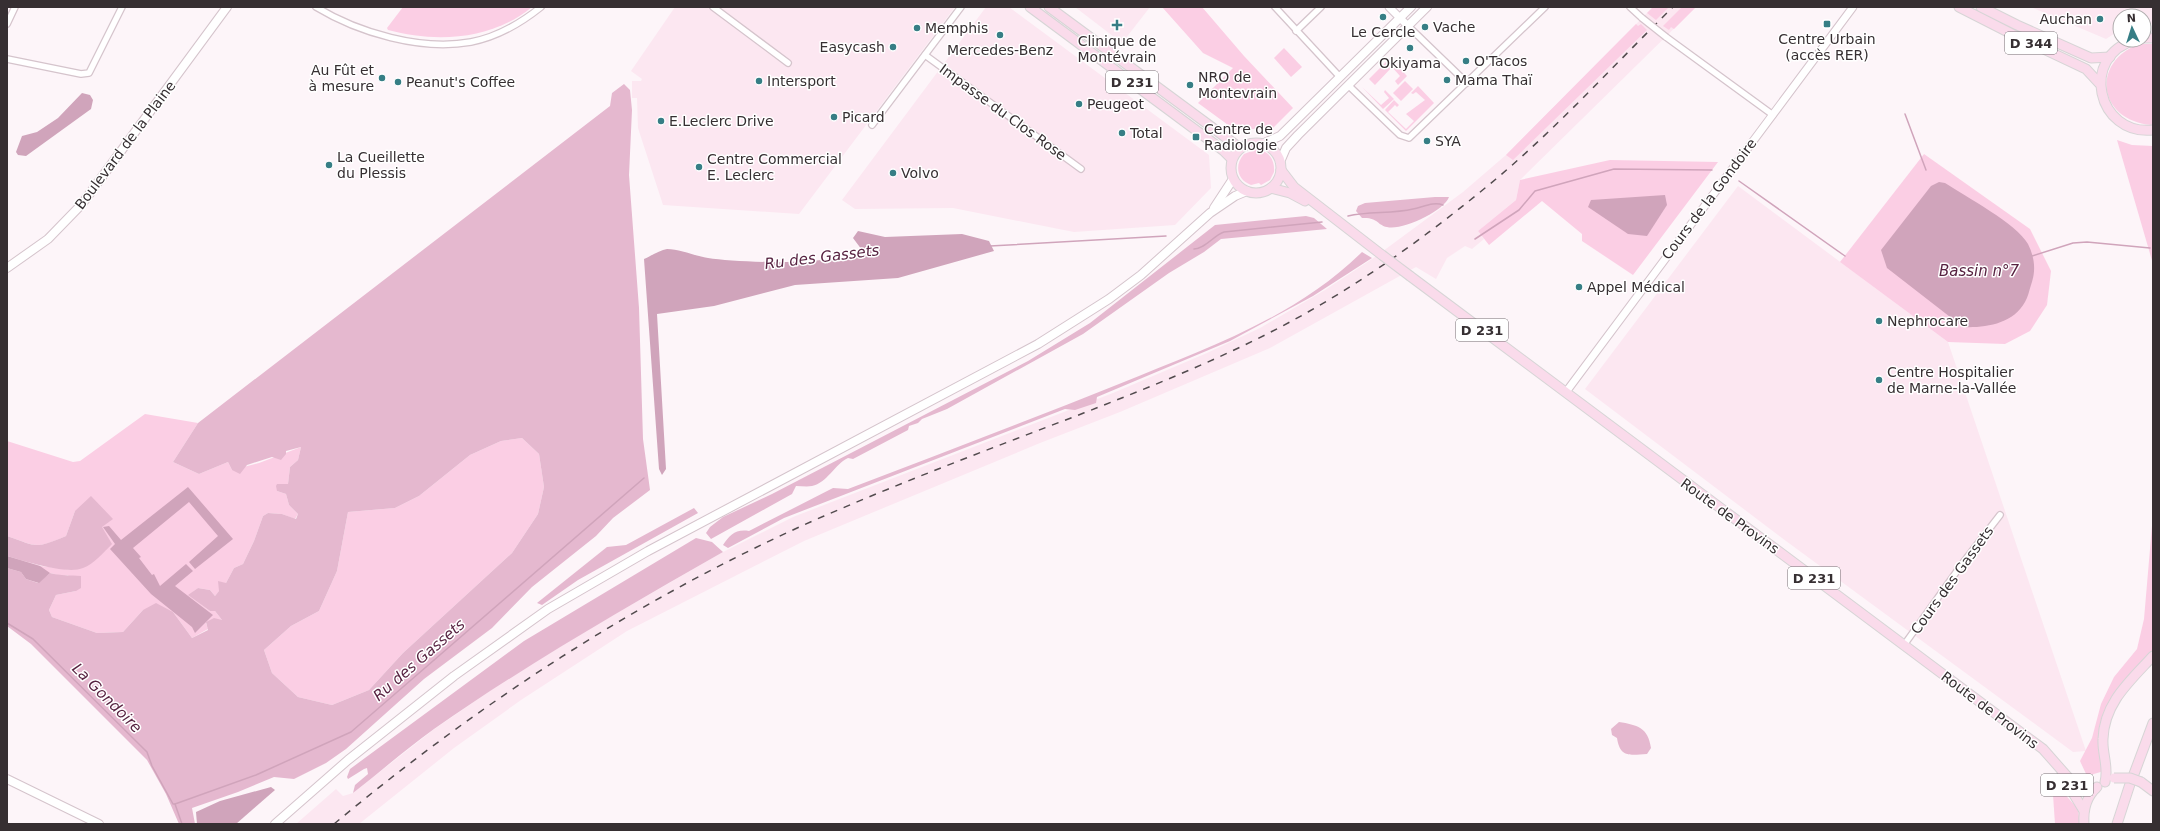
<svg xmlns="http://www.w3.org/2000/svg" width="2160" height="831" font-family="'DejaVu Sans',sans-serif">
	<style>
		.built { fill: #fce7f1 }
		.green { fill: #fbcee4 }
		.forest { fill: #e5b8cf; fill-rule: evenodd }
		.water { fill: #d0a4bb }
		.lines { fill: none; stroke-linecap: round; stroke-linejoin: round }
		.stream { stroke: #d0a4bb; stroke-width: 1.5 }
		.minor-casing { stroke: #d5c4cc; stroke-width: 8 }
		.tertiary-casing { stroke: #d5c4cc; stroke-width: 9 }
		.secondary-casing { stroke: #d5c4cc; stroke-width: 10 }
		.primary-casing { stroke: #d7d5d6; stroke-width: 11 }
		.minor { stroke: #fff; stroke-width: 5.5 }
		.tertiary { stroke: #fff; stroke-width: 7 }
		.secondary { stroke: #fff; stroke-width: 8 }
		.primary { stroke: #fadbeb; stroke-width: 9 }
		.rail { stroke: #524b4e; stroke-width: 1.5; stroke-dasharray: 7 7; stroke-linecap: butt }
		.minor-bridge-casing { stroke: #d5c4cc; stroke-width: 8; stroke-linecap: butt }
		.primary-bridge-casing { stroke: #d7d5d6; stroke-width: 11; stroke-linecap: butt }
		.minor-bridge { stroke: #fff; stroke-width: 5.5 }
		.primary-bridge { stroke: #fadbeb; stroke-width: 9 }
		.poi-dot { fill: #367e85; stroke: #fff; stroke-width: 1.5 }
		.labels { text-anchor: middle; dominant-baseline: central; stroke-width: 3; stroke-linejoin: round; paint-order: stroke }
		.shield { fill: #fff; stroke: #726d70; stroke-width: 1 }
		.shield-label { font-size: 13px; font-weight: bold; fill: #362f32 }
		.poi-label { font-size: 14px; fill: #362f32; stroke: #fff; text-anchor: start }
		.street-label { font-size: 14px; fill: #362f32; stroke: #fff }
		.water-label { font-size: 15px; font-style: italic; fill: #572241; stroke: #fff }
	</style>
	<rect width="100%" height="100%" fill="#fdf5f9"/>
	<!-- built -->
	<g class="built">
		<polygon points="675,7 955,7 799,214 663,205 638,128 637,98 632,98 632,81 641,81 642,79 631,71"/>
		<polygon points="986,7 1009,7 1209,155 1211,188 1175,225 1074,232 953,208 855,209 842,200"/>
		<polygon points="1075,7 1150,7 1122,43"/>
		<polygon points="1653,7 1696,7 1520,180 1516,200 1478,231 1484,239 1472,249 1465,246 1447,258 1436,279 1416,267 1270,348 1120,412 1040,443 804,541 627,631 521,700 454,748 359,824 296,824 336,789 343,796 353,793 433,730 500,684 584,632 723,552 793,517 1113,393 1207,353 1260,328 1325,290 1375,257 1463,192 1506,155"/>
		<polygon points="2031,7 2153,7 2153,24 2144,24 2144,16 2120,16 2120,30 2106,39"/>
		<polygon points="1738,186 1948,342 2086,751 2073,752 1786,541 1585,389"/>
	</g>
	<!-- green -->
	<g class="green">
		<path d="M403,7H532C492,40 436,43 388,30L387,28Z"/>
		<polygon points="1162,7 1202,7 1244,56 1293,108 1273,128 1235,130 1198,103 1233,68 1203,53"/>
		<polygon points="1653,7 1669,7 1656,20 1647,13"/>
		<polygon points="1682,7 1696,7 1674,29 1671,27 1669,30 1663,26"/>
		<polygon points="1636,24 1638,26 1641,24 1647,30 1513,160 1506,155"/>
		<path d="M2139,44H2153V125H2151C2098,120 2090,63 2139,44Z"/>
		<polygon points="1284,48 1302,67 1291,77 1274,58"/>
		<polygon points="1390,58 1407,76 1398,85 1395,81 1400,76 1392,67 1375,85 1369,79"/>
		<polygon points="1405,81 1413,89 1401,101 1393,93"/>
		<polygon points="1418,86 1434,103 1406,131 1385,110 1394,100 1399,105 1397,107 1395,105 1388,112 1406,129 1414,121 1406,114 1425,100 1416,92 1413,94 1411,93"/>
		<polygon points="1362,87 1381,105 1389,98 1384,92 1385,90 1394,99 1383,109"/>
		<polygon points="2117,140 2132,145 2153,146 2153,264"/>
		<path d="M1257,149C1269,151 1275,160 1274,172L1270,180L1261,185L1259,183L1251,185C1237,180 1234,165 1244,154Z"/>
		<polygon points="1924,154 2030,229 2051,271 2047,305 2030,331 2005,344 1948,342 1840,262"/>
		<polygon points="1610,160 1718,162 1633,275 1582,241 1582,234 1542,201 1489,245 1478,231 1516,200 1520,180"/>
		<path d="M145,414L198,423L173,462L199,474L228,462L232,470L259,463L301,447L298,460L290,467L288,484H278L277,491L286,494L289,505L298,514L295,519L282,514L268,513L263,516L254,541L243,564L234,568L226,583L215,596L210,590L198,588L189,595L210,611H215L222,620L206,623L208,629L192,638L173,612L143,610L123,632L97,633L52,617L49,610L56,595L76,591L68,575L62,576L50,573L39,583L26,579L21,572L7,568V556L41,566L72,570L75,511L66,536C36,549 38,547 7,536V441L73,462L80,461Z"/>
		<polygon points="522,438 539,454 544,487 538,514 512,553 403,653 369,690 332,705 298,697 272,673 264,650 291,626 319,611 337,571 348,512 395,508 419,496 470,455 501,441"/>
		<path d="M2153,514V651C2128,679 2098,703 2098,744C2098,753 2102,762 2104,771L2087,776L2080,761L2092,738L2101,704L2114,677L2137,649L2144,619Z"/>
		<polygon points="2052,780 2078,809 2080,824 2055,824"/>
	</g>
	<!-- forest -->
	<g class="forest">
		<path d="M624,84L630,90L632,110L629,175L639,308L643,439L650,490L613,518L596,536L532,587L492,628L424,679L346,749L326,763L294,779L274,777L238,792L192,808L195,824H179L166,794L147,760L31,644L7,626V568L21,572L26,579L38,583L50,573C61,576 70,575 81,576V588L76,591L56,595L49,610L52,617L97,633L123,632L143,610L156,603L173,612L192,638L208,630L206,622L214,618L222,620L215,611H210L188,595L198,588L210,590L215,596L219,591L218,581L226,583L234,568L243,564L254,541L263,516L268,513L282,514L296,519L298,514L289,505L286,494L277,491L276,486L277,484H288L290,467L298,460L301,447L286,451V454L281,460L272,457L247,465L240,474L232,470L228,462L199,474L173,462L198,423L610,106L612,93ZM522,438L539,454L544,487L538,514L512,553L403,653L369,690L332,705L298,697L272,673L264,650L291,626L319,611L337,571L348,512L395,508L419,496L470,455L501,441Z"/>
		<path d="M1435,197H1449C1444,211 1402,231 1387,227C1377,225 1378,217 1362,218L1356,211L1358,206L1365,203Z"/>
		<path d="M1306,216L1314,218L1327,229L1221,239L1204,252L1169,273L1083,334L947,409L922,419L918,423L909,426L908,430L853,459L848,458C835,464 827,483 812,486C807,487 801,486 796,486L792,494L711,539L706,533L710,527L723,517L772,494L1028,361L1090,323L1215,225Z"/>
		<path d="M1362,252L1372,258L1313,296L1230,341L1097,397L1096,403L1075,410L1065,409L784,518L728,548L723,545C730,535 735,529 749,531L833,488L848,489C939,454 1029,420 1119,384C1205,349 1295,318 1362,252Z"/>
		<path d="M91,496L113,519L102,527L112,544C104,552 94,564 83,568C67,575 24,561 7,556V536C38,547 35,549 66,536L75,511Z"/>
		<polygon points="694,508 698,513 578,580 542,605 537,603 607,547 626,545"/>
		<path d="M696,538L712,542L723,552C625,608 527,664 434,729C406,749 380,772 353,793L355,785L368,774L367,768L364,769L348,779L347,777L350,769L524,641Z"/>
		<path d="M1619,722C1637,725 1648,727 1651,748L1647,754C1630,755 1620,758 1617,738L1612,735L1611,729Z"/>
	</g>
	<!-- water -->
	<g class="water">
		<polygon points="82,93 90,95 93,100 91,109 26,156 18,155 16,152 22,136 37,132 58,118"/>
		<path d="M1939,182L1945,183C1965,196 2017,224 2028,244C2035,258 2036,271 2031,285C2029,291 2028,297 2025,302C2013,324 1985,328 1963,327L1887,268L1881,250L1931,186Z"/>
		<polygon points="1665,195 1667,205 1647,236 1628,234 1588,207 1591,200"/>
		<path d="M858,231L885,237L962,234L989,241L994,251L898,278L795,285L714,306L657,314L666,469L662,475L659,469L644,259C651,256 660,250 667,249C680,249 695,256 708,258C740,263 836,266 862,250L853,238Z"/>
		<polygon points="188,487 233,539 195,569 189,562 218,536 189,502 133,548 141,557 139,558 152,575 154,574 160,586 186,564 193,571 175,586 213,615 195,633 192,627 151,594 110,549 115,544 103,527 109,526 121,540"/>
		<polygon points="7,556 40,566 50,573 39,583 26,579 21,572 7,568"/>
		<polygon points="271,787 275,790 236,824 197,824 196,812 220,801"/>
	</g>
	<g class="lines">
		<!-- stream -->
		<g class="stream">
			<polyline points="1905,114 1926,170"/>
			<polyline points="1739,181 1845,256"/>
			<path d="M1348,216C1369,211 1392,214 1413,209C1423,207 1434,201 1443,205"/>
			<polyline points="1475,239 1519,210 1535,191 1614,169 1712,170"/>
			<polyline points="990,246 1166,236"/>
			<path d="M1194,249C1205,249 1214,235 1224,232L1322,222"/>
			<polyline points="2032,256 2073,243 2087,242 2150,248"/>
			<polyline points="7,623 33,639 147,752 152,766 173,804 175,804 182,824"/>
			<polyline points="175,804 256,775 351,732 644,478"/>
		</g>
		<!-- minor casing -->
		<g class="minor-casing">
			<g id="minor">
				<path d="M316,7C359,33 421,51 471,42C497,37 521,23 541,7"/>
				<polyline points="713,7 788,63"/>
				<polyline points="1275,7 1339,76"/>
				<polyline points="1630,7 1642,18"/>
				<polyline points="7,24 15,7"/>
				<polyline points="1408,26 1467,83"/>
				<polyline points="1296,31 1321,7"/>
				<polyline points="1666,37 1773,115"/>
				<polyline points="925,55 1081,169"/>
				<polyline points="7,59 81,74 89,73 122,7"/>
				<polyline points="1348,85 1400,135 1409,138 1545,7"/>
				<polyline points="872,125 961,7"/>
				<polyline points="1904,645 1962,564 2000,515"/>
			</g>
		</g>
		<!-- tertiary casing -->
		<g class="tertiary-casing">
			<g id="tertiary">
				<polyline points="1389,7 1408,26"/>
				<polyline points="1566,392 1853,7"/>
			</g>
		</g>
		<!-- secondary casing -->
		<g class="secondary-casing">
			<g id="secondary">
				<polyline points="1262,144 1280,136 1411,7"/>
				<polyline points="1280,162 1286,148 1298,135 1427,7"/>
				<polyline points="1214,208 1233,179"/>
				<polyline points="7,268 48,239 82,204 227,7"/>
				<polyline points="7,779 99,824"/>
				<polyline points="275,824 348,760 454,676 548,609 648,551 1038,344 1109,299 1141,275 1210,213 1235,196 1247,191"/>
			</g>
		</g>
		<!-- primary casing -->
		<g class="primary-casing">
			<g id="primary">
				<polyline points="1030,7 1224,151 1232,159"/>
				<polyline points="1049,7 1240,148"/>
				<polyline points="1959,7 2012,34 2086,69 2099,83"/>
				<polyline points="1981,7 2017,25 2091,58 2110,57"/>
				<polyline points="2144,38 2153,38"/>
				<path d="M2135,40C2079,56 2097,136 2153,130"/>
				<circle cx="1256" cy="168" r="25"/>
				<polyline points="1281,170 1294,187 1382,255"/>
				<polyline points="1271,188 1290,193 1305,201"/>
				<polyline points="1410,276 2043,749 2073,783 2080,787 2095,789"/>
				<polyline points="2134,774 2153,723"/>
				<polyline points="2062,775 2084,811"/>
				<path d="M2105,782C2109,767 2102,754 2103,739C2104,703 2130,681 2153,656"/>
				<polyline points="2141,782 2153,791"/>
				<path d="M2084,824C2083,810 2086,797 2097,787"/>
				<polyline points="2117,824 2130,784"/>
			</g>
		</g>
		<!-- minor -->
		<use href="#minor" class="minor"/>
		<!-- tertiary -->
		<use href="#tertiary" class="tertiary"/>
		<!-- secondary -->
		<use href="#secondary" class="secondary"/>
		<!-- primary -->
		<use href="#primary" class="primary"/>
		<!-- rail -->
		<path class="rail" d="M334,824C483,700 646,594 824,516C907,480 992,448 1076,416C1155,385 1234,354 1308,312C1375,274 1437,228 1496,179C1559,126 1615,64 1673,7"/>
		<!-- minor-bridge casing -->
		<g class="minor-bridge-casing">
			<polyline id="minor-bridge" points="1642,18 1666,37"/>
		</g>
		<!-- primary-bridge casing -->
		<g class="primary-bridge-casing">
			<g id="primary-bridge">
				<polyline points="1382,255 1410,276"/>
				<polyline points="2114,778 2130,778 2141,782"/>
			</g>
		</g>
		<!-- minor-bridge -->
		<use href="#minor-bridge" class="minor-bridge"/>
		<!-- primary-bridge -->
		<use href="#primary-bridge" class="primary-bridge"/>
	</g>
	<!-- markers -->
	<g class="poi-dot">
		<circle cx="1383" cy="17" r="4"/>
		<circle cx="2100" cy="19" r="4"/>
		<rect x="1823" y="20" width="8" height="8" rx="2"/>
		<path d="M1115 19h4v4h4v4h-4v4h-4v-4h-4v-4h4z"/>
		<circle cx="1425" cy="27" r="4"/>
		<circle cx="917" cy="28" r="4"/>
		<circle cx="1000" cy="35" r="4"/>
		<circle cx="893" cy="47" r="4"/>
		<circle cx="1410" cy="48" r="4"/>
		<circle cx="1466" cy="61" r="4"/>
		<circle cx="382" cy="78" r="4"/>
		<circle cx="1447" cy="80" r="4"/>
		<circle cx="759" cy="81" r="4"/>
		<circle cx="398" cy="82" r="4"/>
		<circle cx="1190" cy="85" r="4"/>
		<circle cx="1079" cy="104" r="4"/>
		<circle cx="834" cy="117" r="4"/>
		<circle cx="661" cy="121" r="4"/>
		<circle cx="1122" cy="133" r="4"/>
		<rect x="1192" y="133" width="8" height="8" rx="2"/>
		<circle cx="1427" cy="141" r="4"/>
		<circle cx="329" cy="165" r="4"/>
		<circle cx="699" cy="167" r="4"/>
		<circle cx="893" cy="173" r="4"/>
		<circle cx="1579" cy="287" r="4"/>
		<circle cx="1879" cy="321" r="4"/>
		<circle cx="1879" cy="380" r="4"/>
	</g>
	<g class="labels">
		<!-- shield labels -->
		<g class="shield">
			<rect x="2005" y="32" width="52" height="22" rx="3"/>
			<rect x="1106" y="71" width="52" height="22" rx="3"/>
			<rect x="1456" y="319" width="52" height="22" rx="3"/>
			<rect x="1788" y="567" width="52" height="22" rx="3"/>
			<rect x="2041" y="774" width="52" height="22" rx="3"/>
		</g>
		<g class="shield-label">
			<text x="2031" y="43">D 344</text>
			<text x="1132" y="82">D 231</text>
			<text x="1482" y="330">D 231</text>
			<text x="1814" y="578">D 231</text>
			<text x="2067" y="785">D 231</text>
		</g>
		<!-- poi labels -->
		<g class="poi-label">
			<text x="2092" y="19" text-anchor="end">Auchan</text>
			<text x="1433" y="27">Vache</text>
			<text x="925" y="28">Memphis</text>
			<text x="1383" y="32" text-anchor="middle">Le Cercle</text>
			<text x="1827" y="39" text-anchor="middle">Centre Urbain<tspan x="1827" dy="16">(accès RER)</tspan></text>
			<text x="1117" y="41" text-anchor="middle">Clinique de<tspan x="1117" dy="16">Montévrain</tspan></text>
			<text x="885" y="47" text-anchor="end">Easycash</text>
			<text x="1000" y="50" text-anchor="middle">Mercedes-Benz</text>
			<text x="1474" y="61">O'Tacos</text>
			<text x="1410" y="63" text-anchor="middle">Okiyama</text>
			<text x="374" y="70" text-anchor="end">Au Fût et<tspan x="374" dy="16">à mesure</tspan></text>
			<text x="1198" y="77">NRO de<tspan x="1198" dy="16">Montevrain</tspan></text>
			<text x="1455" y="80">Mama Thaï</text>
			<text x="767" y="81">Intersport</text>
			<text x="406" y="82">Peanut's Coffee</text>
			<text x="1087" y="104">Peugeot</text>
			<text x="842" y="117">Picard</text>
			<text x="669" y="121">E.Leclerc Drive</text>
			<text x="1204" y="129">Centre de<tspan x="1204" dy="16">Radiologie</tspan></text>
			<text x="1130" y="133">Total</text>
			<text x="1435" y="141">SYA</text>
			<text x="337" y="157">La Cueillette<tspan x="337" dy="16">du Plessis</tspan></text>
			<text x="707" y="159">Centre Commercial<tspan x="707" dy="16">E. Leclerc</tspan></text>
			<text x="901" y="173">Volvo</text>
			<text x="1587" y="287">Appel Médical</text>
			<text x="1887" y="321">Nephrocare</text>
			<text x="1887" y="372">Centre Hospitalier<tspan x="1887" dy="16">de Marne-la-Vallée</tspan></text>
		</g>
		<!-- street labels -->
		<g class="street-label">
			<text transform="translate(1003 112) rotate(36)">Impasse du Clos Rose</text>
			<text transform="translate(125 145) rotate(-53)">Boulevard de la Plaine</text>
			<text transform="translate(1709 199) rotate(-53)">Cours de la Gondoire</text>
			<text transform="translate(1730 516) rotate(36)">Route de Provins</text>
			<text transform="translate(1952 580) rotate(-54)">Cours des Gassets</text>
			<text transform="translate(1990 710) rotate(37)">Route de Provins</text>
		</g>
		<!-- water labels -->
		<g class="water-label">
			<text transform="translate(822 257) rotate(-7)">Ru des Gassets</text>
			<text x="1979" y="271">Bassin n°7</text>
			<text transform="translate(419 660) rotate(-41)">Ru des Gassets</text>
			<text transform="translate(107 698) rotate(45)">La Gondoire</text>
		</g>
	</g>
	<!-- border -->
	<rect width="2160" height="831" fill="none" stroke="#362f32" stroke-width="16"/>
	<!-- north arrow -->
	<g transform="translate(2132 28) rotate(356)"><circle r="19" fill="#ffffff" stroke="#afacad"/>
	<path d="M0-3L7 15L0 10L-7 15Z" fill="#367e85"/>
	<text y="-6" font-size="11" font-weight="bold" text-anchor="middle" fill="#362f32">N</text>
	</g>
</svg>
